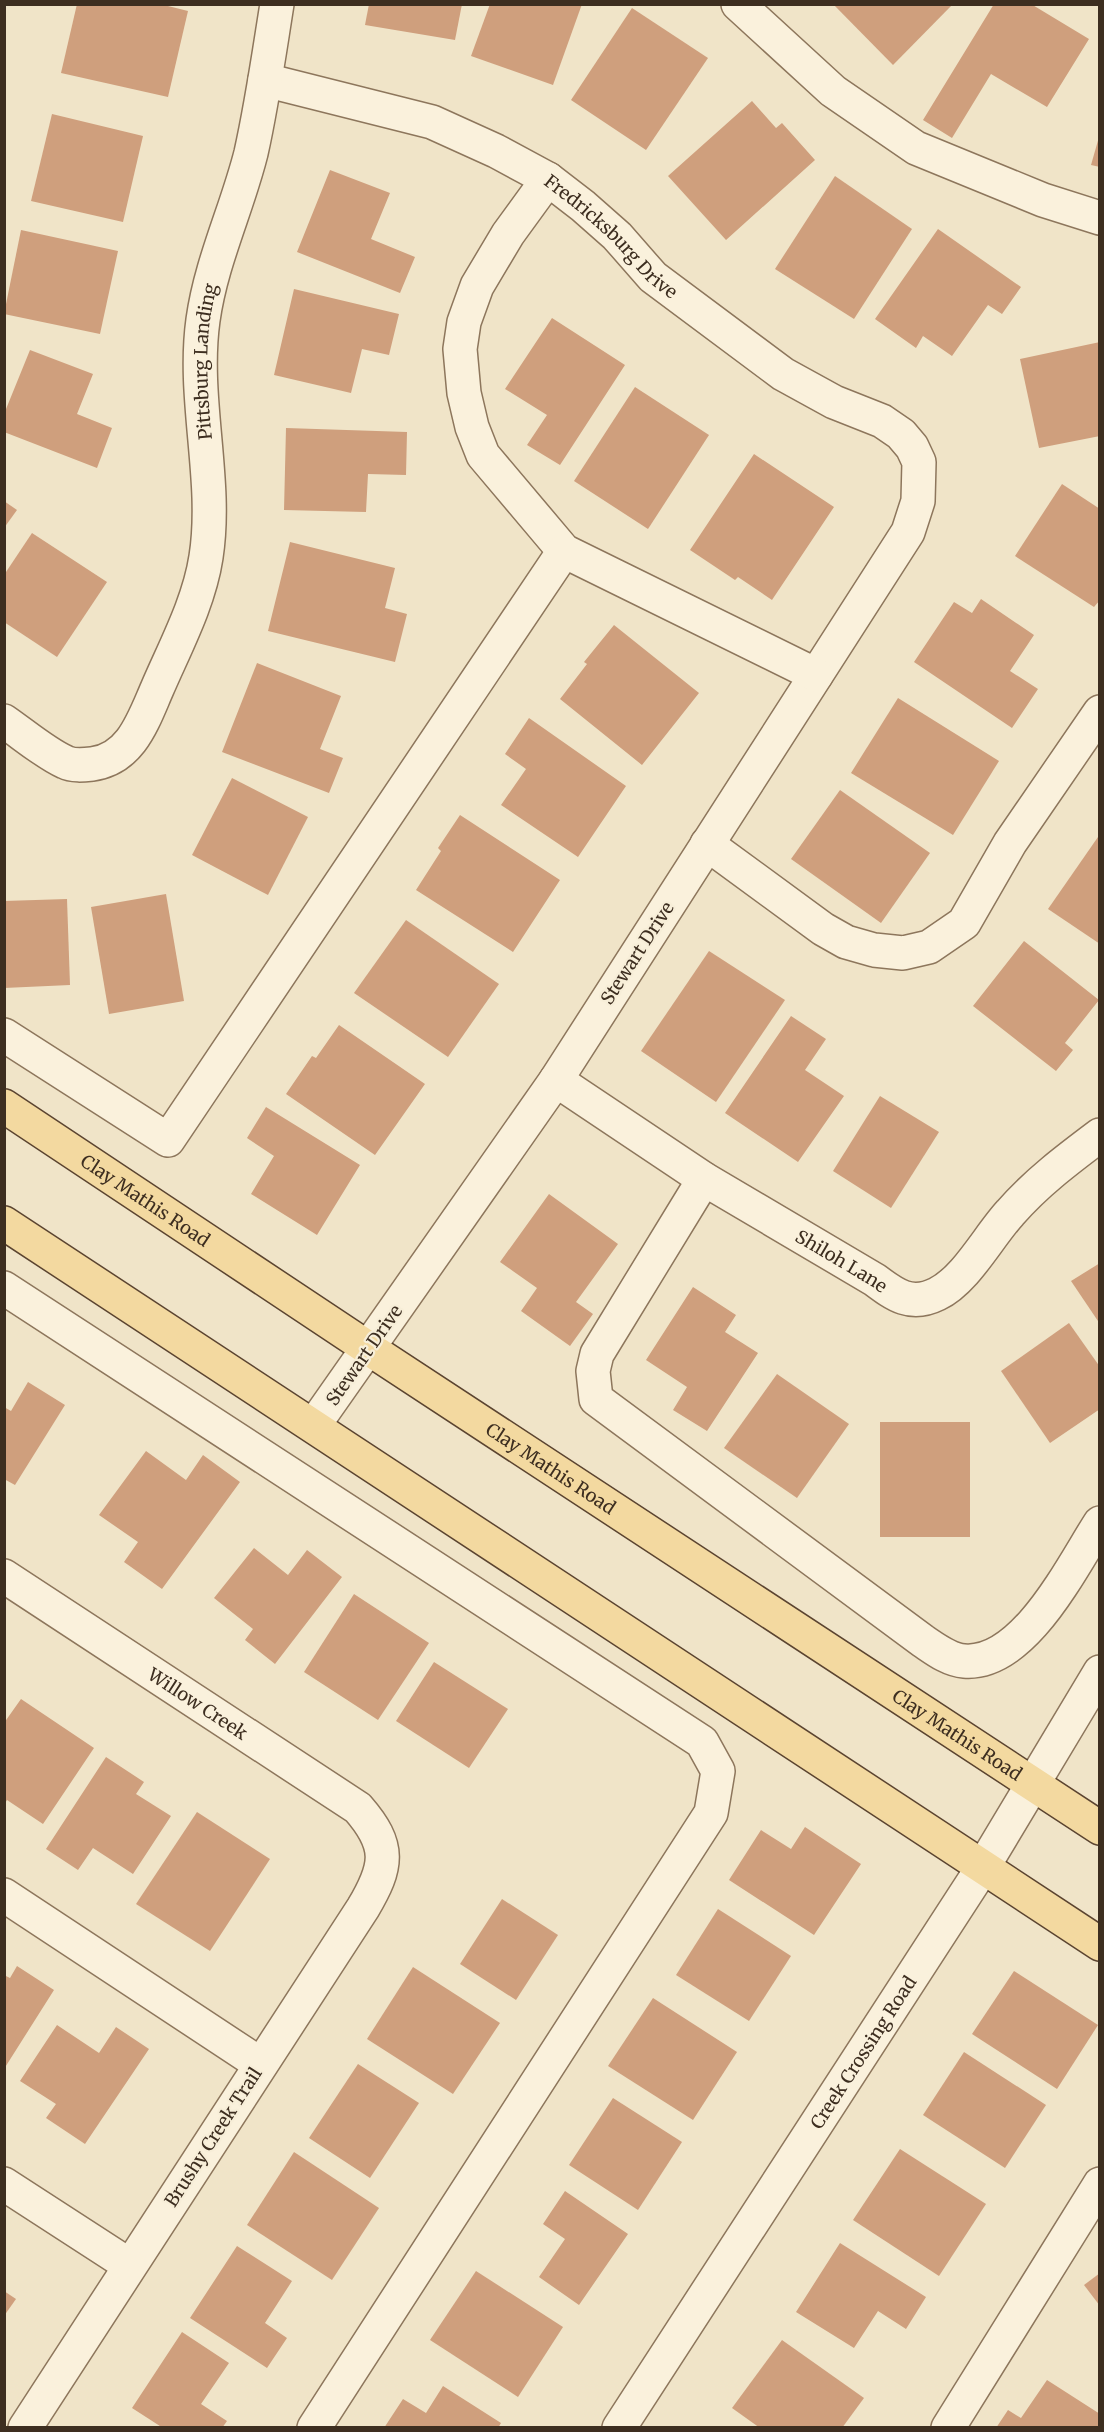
<svg xmlns="http://www.w3.org/2000/svg" width="1104" height="2432" font-family="Merriweather,serif">
	<style>
		.building { fill: #cf9f7d }
		.lines { fill: none; stroke-linecap: round; stroke-linejoin: round }
		.minor-casing { stroke: #8d765c; stroke-width: 36 }
		.major-casing { stroke: #5b4430; stroke-width: 36 }
		.minor { stroke: #faf1dc; stroke-width: 33 }
		.major { stroke: #f3d9a0; stroke-width: 33 }
		.labels { text-anchor: middle; dominant-baseline: central; stroke-width: 4.5; stroke-linejoin: round; paint-order: stroke }
		.street-label { font-size: 18px; fill: #3d2e20; stroke: #f7eed8 }
	</style>
	<rect width="100%" height="100%" fill="#f0e4c8"/>
	<!-- building -->
	<g class="building">
		<polygon points="77,4 160,4 188,11 168,97 61,73"/>
		<polygon points="369,4 462,4 455,40 365,25"/>
		<polygon points="490,4 582,4 553,85 471,56"/>
		<polygon points="833,4 953,4 893,65"/>
		<polygon points="994,4 1031,4 1089,39 1047,107 991,74 952,138 923,120"/>
		<polygon points="632,8 708,58 646,150 571,100"/>
		<polygon points="752,101 776,128 782,123 815,160 726,240 668,176"/>
		<polygon points="52,114 143,136 123,222 31,201"/>
		<polygon points="1099,137 1100,137 1100,167 1091,165"/>
		<polygon points="330,170 390,193 371,239 415,257 400,293 297,252"/>
		<polygon points="835,176 912,229 854,319 775,269"/>
		<polygon points="938,229 1021,287 1002,314 988,305 952,356 923,336 916,348 875,319"/>
		<polygon points="21,230 118,251 100,334 4,314"/>
		<polygon points="294,289 399,314 389,355 362,349 351,393 274,375"/>
		<polygon points="552,318 625,365 560,465 527,445 547,415 505,389"/>
		<polygon points="1100,342 1100,436 1039,448 1020,359"/>
		<polygon points="30,350 93,374 77,414 112,428 97,468 4,432 4,414"/>
		<polygon points="635,387 709,435 648,529 574,481"/>
		<polygon points="286,428 407,432 406,475 368,474 366,512 284,510"/>
		<polygon points="754,454 834,507 772,600 738,577 735,580 690,550"/>
		<polygon points="1062,484 1100,509 1100,600 1094,607 1015,556"/>
		<polygon points="4,501 17,510 4,528"/>
		<polygon points="32,533 107,582 57,657 4,622 4,575"/>
		<polygon points="290,542 395,568 385,608 407,614 395,662 268,631"/>
		<polygon points="981,599 1034,635 1010,671 1038,689 1012,728 914,662 954,602 972,613"/>
		<polygon points="614,625 699,693 642,765 560,699 587,664 584,662"/>
		<polygon points="257,663 341,696 320,749 343,758 329,793 222,752"/>
		<polygon points="898,698 999,761 953,835 851,773"/>
		<polygon points="529,718 626,786 578,857 501,805 526,769 505,754"/>
		<polygon points="232,778 308,817 268,895 192,855"/>
		<polygon points="840,790 930,853 881,923 791,859"/>
		<polygon points="460,815 560,880 513,952 416,890 441,851 438,848"/>
		<polygon points="1098,837 1100,838 1100,944 1048,909"/>
		<polygon points="166,894 184,1001 109,1014 91,907"/>
		<polygon points="67,899 70,985 4,988 4,901"/>
		<polygon points="406,920 499,984 448,1057 354,993"/>
		<polygon points="1024,941 1099,1000 1065,1043 1073,1050 1056,1071 973,1006"/>
		<polygon points="709,951 785,1000 716,1102 641,1051"/>
		<polygon points="791,1016 826,1039 805,1070 844,1096 798,1162 725,1113"/>
		<polygon points="339,1025 425,1084 375,1155 286,1094 312,1056 316,1058"/>
		<polygon points="880,1096 939,1132 891,1208 833,1171"/>
		<polygon points="266,1107 360,1165 317,1235 251,1194 274,1156 247,1138"/>
		<polygon points="549,1194 618,1244 576,1302 593,1314 570,1346 521,1311 537,1288 500,1262"/>
		<polygon points="1100,1263 1100,1324 1071,1281"/>
		<polygon points="693,1287 736,1315 725,1332 758,1353 707,1431 673,1410 687,1387 646,1360"/>
		<polygon points="1069,1323 1100,1367 1100,1409 1050,1443 1001,1371"/>
		<polygon points="777,1374 849,1424 797,1498 724,1448"/>
		<polygon points="28,1382 65,1405 15,1485 4,1479 4,1407 11,1411"/>
		<rect x="880" y="1422" width="90" height="115"/>
		<polygon points="146,1451 186,1480 203,1455 240,1482 162,1589 124,1562 138,1542 99,1515"/>
		<polygon points="254,1548 288,1575 307,1550 342,1577 275,1664 245,1640 253,1629 214,1598"/>
		<polygon points="354,1594 429,1643 378,1720 304,1672"/>
		<polygon points="434,1662 508,1709 469,1768 396,1721"/>
		<polygon points="21,1699 94,1748 43,1824 7,1800 4,1805 4,1723"/>
		<polygon points="106,1757 144,1782 136,1794 171,1816 133,1874 93,1848 78,1870 46,1849"/>
		<polygon points="197,1812 270,1859 210,1951 136,1904"/>
		<polygon points="805,1827 861,1864 814,1935 729,1880 761,1830 791,1849"/>
		<polygon points="502,1899 558,1935 516,2000 460,1964"/>
		<polygon points="718,1909 791,1956 749,2021 676,1975"/>
		<polygon points="17,1966 54,1990 4,2069 4,1975 10,1978"/>
		<polygon points="413,1967 500,2023 453,2094 367,2039"/>
		<polygon points="1014,1971 1098,2025 1057,2089 972,2034"/>
		<polygon points="653,1998 737,2052 693,2120 608,2066"/>
		<polygon points="57,2025 99,2053 116,2027 149,2049 85,2144 46,2118 56,2104 20,2081"/>
		<polygon points="964,2052 1046,2105 1005,2168 923,2115"/>
		<polygon points="358,2064 419,2103 370,2178 309,2138"/>
		<polygon points="613,2098 682,2142 638,2210 569,2165"/>
		<polygon points="900,2149 986,2204 939,2276 853,2220"/>
		<polygon points="294,2152 379,2208 332,2280 247,2225"/>
		<polygon points="565,2191 628,2234 579,2305 539,2277 565,2239 543,2224"/>
		<polygon points="840,2243 926,2297 906,2329 878,2311 854,2348 796,2312"/>
		<polygon points="237,2246 292,2281 265,2323 287,2338 267,2368 190,2318"/>
		<polygon points="476,2271 563,2327 518,2397 430,2340"/>
		<polygon points="1100,2273 1100,2306 1084,2285"/>
		<polygon points="4,2291 16,2299 4,2316"/>
		<polygon points="182,2332 229,2363 201,2404 227,2421 222,2428 163,2428 132,2408"/>
		<polygon points="782,2340 864,2398 842,2428 760,2428 732,2408"/>
		<polygon points="1047,2380 1100,2414 1100,2428 996,2428 1008,2410 1021,2418"/>
		<polygon points="443,2386 501,2423 498,2428 384,2428 403,2399 426,2413"/>
	</g>
	<g class="lines">
		<!-- minor casing -->
		<g class="minor-casing">
			<g id="minor">
				<polyline points="738,4 833,91 916,148 1043,200 1100,218"/>
				<path id="s1" d="M265,80L432,122L496,151L548,179L583,206L617,236L653,277L783,374L834,402L882,421L901,434L912,447L919,462L918,501L908,532L556,1080L314,1425"/>
				<polyline points="548,179 508,234 477,286 464,322 460,349 464,393 472,427 483,455 564,551 816,675"/>
				<path id="s2" d="M4,721C23,734 45,753 65,762C73,766 83,765 92,764C131,759 143,721 157,689C175,647 199,603 206,557C218,480 192,399 203,320C211,262 237,209 251,153C262,104 269,54 277,4"/>
				<polyline points="707,844 823,929 846,942 874,950 903,953 929,947 964,923 1010,843 1100,712"/>
				<polyline points="4,1035 168,1140 564,551"/>
				<path id="s3" d="M556,1080L704,1179L875,1280C895,1295 911,1307 937,1294C966,1280 988,1237 1010,1213C1036,1183 1068,1159 1100,1135"/>
				<path d="M704,1179L597,1354L593,1371L596,1399L923,1641C935,1649 949,1660 964,1661C1024,1666 1072,1566 1100,1523"/>
				<polyline points="4,1288 702,1742 718,1771 711,1813 314,2428"/>
				<path id="s4" d="M4,1576L358,1808C391,1846 388,1866 363,1908L25,2428"/>
				<polyline points="4,1895 260,2064"/>
				<polyline points="4,2184 129,2265"/>
				<path id="s5" d="M619,2428L983,1867L1100,1672"/>
				<polyline points="948,2428 1100,2184"/>
			</g>
		</g>
		<!-- major casing -->
		<g class="major-casing">
			<g id="major">
				<path id="s6" d="M4,1106L368,1348L1100,1828"/>
				<polyline points="4,1223 1100,1944"/>
			</g>
		</g>
		<!-- minor -->
		<use href="#minor" class="minor"/>
		<!-- major -->
		<use href="#major" class="major"/>
	</g>
	<g class="labels">
		<!-- street labels -->
		<g class="street-label">
			<text stroke="none"><textPath href="#s1" startOffset="387">Fredricksburg Drive</textPath></text>
			<text stroke="none"><textPath href="#s2" startOffset="543">Pittsburg Landing</textPath></text>
			<text transform="translate(637 953) rotate(-57)">Stewart Drive</text>
			<text stroke="none"><textPath href="#s6" startOffset="170">Clay Mathis Road</textPath></text>
			<text stroke="none"><textPath href="#s3" startOffset="338">Shiloh Lane</textPath></text>
			<text transform="translate(364 1355) rotate(-55)">Stewart Drive</text>
			<text stroke="none"><textPath href="#s6" startOffset="656">Clay Mathis Road</textPath></text>
			<text stroke="none"><textPath href="#s4" startOffset="232">Willow Creek</textPath></text>
			<text stroke="none"><textPath href="#s6" startOffset="1142">Clay Mathis Road</textPath></text>
			<text stroke="none"><textPath href="#s5" startOffset="448">Creek Crossing Road</textPath></text>
			<text transform="translate(213 2137) rotate(-57)">Brushy Creek Trail</text>
		</g>
	</g>
	<!-- border -->
	<rect width="1104" height="2432" fill="none" stroke="#3d2e20" stroke-width="12"/>
</svg>
